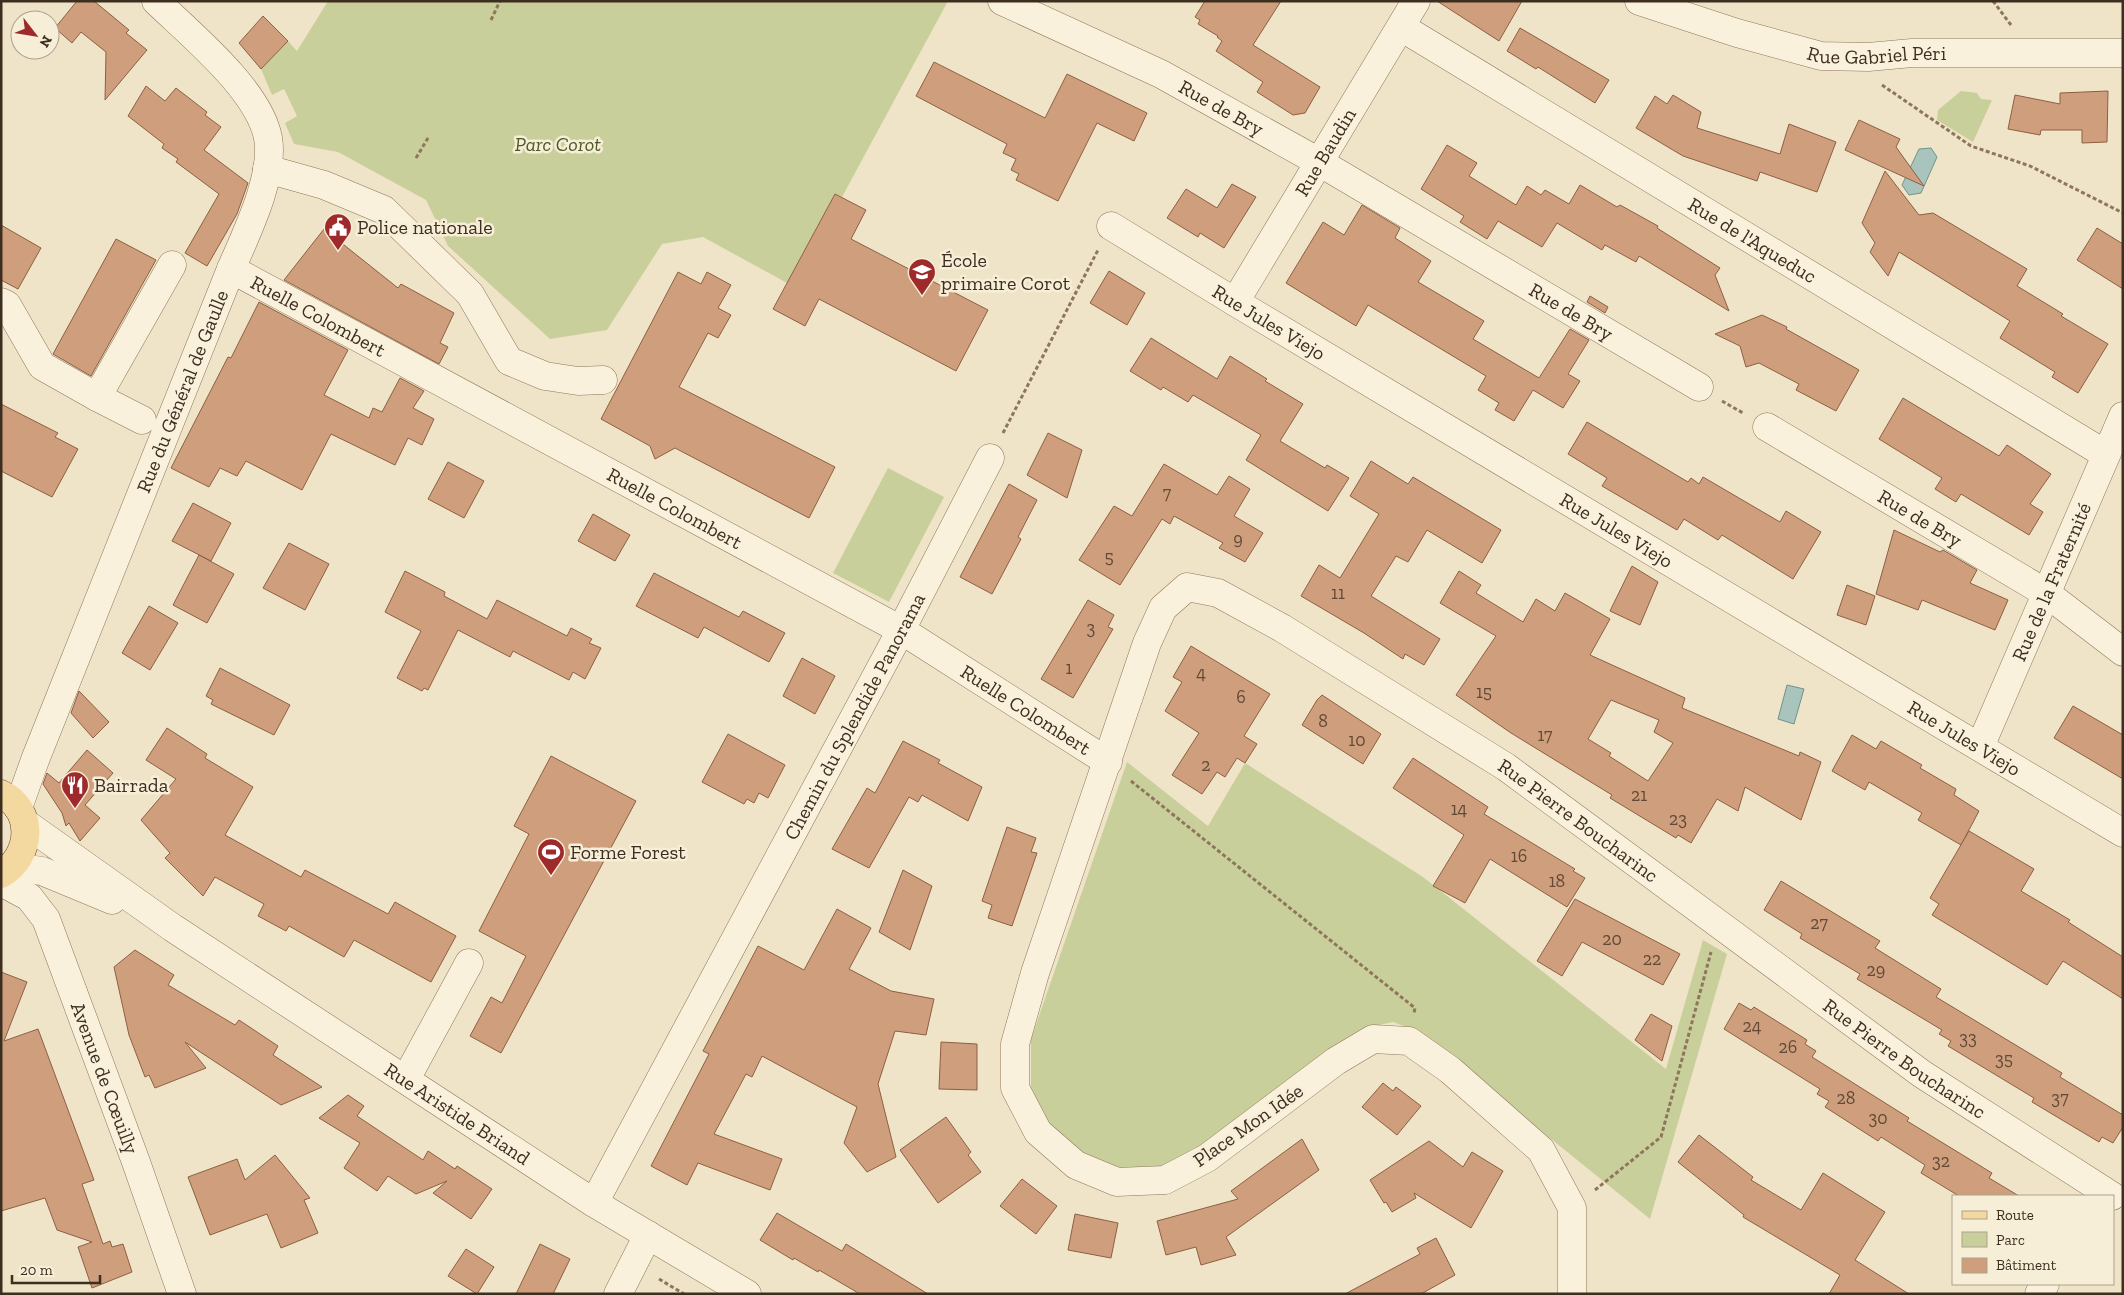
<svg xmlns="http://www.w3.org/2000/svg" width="2124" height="1295" font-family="'Zilla Slab',serif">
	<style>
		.green { fill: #c9cf9b }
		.water { fill: #a9c4bc; stroke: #6f938a }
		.building { fill: #cf9f7d; stroke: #8d5f41; fill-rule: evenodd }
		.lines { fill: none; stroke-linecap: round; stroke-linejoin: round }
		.minor-casing { stroke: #8d765c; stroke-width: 29 }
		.major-casing { stroke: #5b4430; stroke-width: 29 }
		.path { stroke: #8d765c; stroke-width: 3; stroke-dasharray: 4 2.5; stroke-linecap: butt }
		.minor { stroke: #faf1dc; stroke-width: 28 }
		.major { stroke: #f3d9a0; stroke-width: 28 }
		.labels { text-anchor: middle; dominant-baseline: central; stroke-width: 5; stroke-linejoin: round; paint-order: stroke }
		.number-label { font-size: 18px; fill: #624a37 }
		.street-label { font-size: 20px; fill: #3d2e20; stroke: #f7eed8 }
		.park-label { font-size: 20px; font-style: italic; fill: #4d5a26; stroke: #f7eed8 }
		.poi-label { font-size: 20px; fill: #3d2e20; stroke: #f7eed8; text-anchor: start }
	</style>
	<rect width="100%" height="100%" fill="#f0e4c8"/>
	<!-- green -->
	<g class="green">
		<polygon points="328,1 948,1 842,197 835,194 787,283 703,237 662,244 607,330 550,339 448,246 426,200 338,152 294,144 285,123 297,116 284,89 272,95 261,69 288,41 297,51"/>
		<polygon points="1961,91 1977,93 1981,99 1992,100 1973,142 1937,120 1938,110"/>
		<polygon points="888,468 944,497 889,602 833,573"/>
		<polygon points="1127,762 1208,826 1245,763 1423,877 1666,1069 1703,940 1727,954 1650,1219 1419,1032 1393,1022 1361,1029 1220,1134 1157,1172 1097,1167 1052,1133 1031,1087 1031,1039"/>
	</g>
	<!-- water -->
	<g class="water">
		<polygon points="1931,148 1937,157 1921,193 1909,195 1902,185 1919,149"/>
		<polygon points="1787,685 1804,689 1794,724 1778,719"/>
	</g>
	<!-- building -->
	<g class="building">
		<polygon points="77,1 94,1 129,30 126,33 147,50 105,100 106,52 81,32 72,43 55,28"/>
		<polygon points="1205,1 1281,1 1253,45 1320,87 1305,113 1293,115 1257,92 1263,82 1216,51 1222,41 1217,37 1218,36 1198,24 1200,20 1195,17"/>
		<polygon points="1437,1 1522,1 1499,41"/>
		<polygon points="263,16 288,41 261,69 239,43"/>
		<polygon points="1520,28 1609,80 1595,103 1538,67 1536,69 1507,51"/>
		<polygon points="934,62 1045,118 1067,74 1147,113 1134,141 1097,123 1058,201 1016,180 1019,174 1011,170 1016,159 1003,153 1007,144 916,96"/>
		<polygon points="146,86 165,101 176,88 207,112 205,115 221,127 204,150 248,183 237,214 207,266 185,253 219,194 176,162 178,159 162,148 164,144 128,116"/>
		<polygon points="2108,91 2107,142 2082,143 2082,130 2041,130 2040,135 2008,129 2015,95 2060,104 2060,93"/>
		<polygon points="1673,95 1701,112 1697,128 1780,154 1789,124 1836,142 1817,192 1760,172 1757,181 1683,156 1636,128 1655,96 1667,104"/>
		<polygon points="1859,120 1900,139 1896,147 1924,186 1845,150"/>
		<polygon points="1447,145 1477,163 1469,176 1516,205 1527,186 1541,195 1545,190 1569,204 1580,185 1617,207 1620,205 1658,226 1657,228 1720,268 1715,275 1729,311 1639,256 1636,262 1605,245 1602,250 1557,223 1542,247 1498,221 1487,239 1460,222 1464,216 1421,189"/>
		<polygon points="1885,171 1919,215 1933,213 2027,269 2017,286 2063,314 2061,316 2108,344 2078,393 2052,377 2055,372 2000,338 2010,321 1899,252 1888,276 1870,252 1875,243 1862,223"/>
		<polygon points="1232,184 1256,197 1224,248 1200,233 1198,237 1167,218 1186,189 1217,208"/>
		<polygon points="835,194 866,210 851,239 988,310 956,371 819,299 805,326 773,309"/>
		<polygon points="1362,205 1400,228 1395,238 1431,261 1418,282 1484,321 1473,339 1539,378 1570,329 1589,340 1568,374 1580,381 1563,408 1533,390 1514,421 1495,410 1499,403 1478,390 1486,376 1368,305 1356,326 1286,283 1323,222 1344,235"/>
		<polygon points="1,225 41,248 18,289 1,280"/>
		<polygon points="2097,228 2123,244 2123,289 2077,260"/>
		<polygon points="324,229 398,288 401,284 454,313 440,343 448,347 439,364 284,280"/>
		<polygon points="116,239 156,260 91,376 53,354"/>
		<polygon points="1109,271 1145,293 1127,325 1090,303"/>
		<polygon points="678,272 701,284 707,272 731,285 718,308 731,315 718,338 708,333 679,387 835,467 809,518 675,448 655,459 650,446 601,419"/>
		<polygon points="1590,296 1608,307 1605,313 1587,302"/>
		<polygon points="259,302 348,350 324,395 369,418 373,408 382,412 400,378 424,391 413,408 434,419 422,445 408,438 395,465 331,434 302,490 246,461 237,476 220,468 209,487 171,468 228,357 231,358"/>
		<polygon points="1762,315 1787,327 1786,329 1859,370 1836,411 1796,390 1799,384 1759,363 1746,367 1740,346 1715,334"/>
		<polygon points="1151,338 1217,379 1230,356 1267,379 1265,381 1303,404 1280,441 1325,468 1327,465 1349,478 1328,511 1246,460 1261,435 1193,395 1188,402 1163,387 1161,390 1130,371"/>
		<polygon points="1903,398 1999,456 2007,445 2051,474 2030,504 2043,512 2029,535 1961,494 1956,502 1935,489 1942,478 1879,439"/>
		<polygon points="1,404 58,433 55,437 78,449 52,497 1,471"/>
		<polygon points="1587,422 1688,482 1691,478 1699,484 1703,477 1780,522 1786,511 1821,532 1793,579 1722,535 1718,540 1684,519 1677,530 1602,486 1607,478 1568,454"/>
		<polygon points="1048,433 1082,450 1067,498 1027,475"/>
		<polygon points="1371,461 1408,484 1413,477 1501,530 1482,563 1427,530 1408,562 1396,556 1371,596 1440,639 1424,665 1405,654 1403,659 1364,633 1301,596 1319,565 1340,578 1379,514 1350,496"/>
		<polygon points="448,462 484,481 464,518 428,499"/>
		<polygon points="1164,464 1217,495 1229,476 1250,489 1234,516 1263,533 1245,562 1219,548 1223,543 1174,516 1170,524 1162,519 1120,585 1079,560 1114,506 1132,516"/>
		<polygon points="1009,484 1037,500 1018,537 1021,539 992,594 960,577"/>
		<polygon points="193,503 231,523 211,561 172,541"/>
		<polygon points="593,514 630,535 615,561 578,541"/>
		<polygon points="1894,530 1940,552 1943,550 1977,570 1970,583 2008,600 1995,630 1922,600 1918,610 1876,594"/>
		<polygon points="289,543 329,564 305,610 263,588"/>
		<polygon points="199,555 234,574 207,623 173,605"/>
		<polygon points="1632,566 1658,582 1640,625 1610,611"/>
		<polygon points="405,571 445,592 444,596 487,619 497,600 567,636 571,628 592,639 589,643 601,648 585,679 573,672 569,680 513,651 510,657 458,630 428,690 424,688 422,691 397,678 421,631 385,612"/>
		<path d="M1459,571L1481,585L1476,593L1523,622L1536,599L1555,611L1565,593L1610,619L1590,655L1685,698L1682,708L1799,756L1800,752L1821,762L1801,820L1745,787L1738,811L1717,799L1691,843L1678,835L1676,838L1610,798L1612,795L1511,733L1456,695L1496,636L1440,603ZM1611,700L1659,720L1654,732L1673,743L1648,781L1609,756L1611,753L1588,739Z"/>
		<polygon points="654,573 739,617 743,611 785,633 769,662 704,627 698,638 636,606"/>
		<polygon points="1847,585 1875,596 1866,625 1837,615"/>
		<polygon points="1088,600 1114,615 1108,627 1113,629 1073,698 1041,679"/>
		<polygon points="149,606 178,623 150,670 122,653"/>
		<polygon points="1191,646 1270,694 1244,736 1257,744 1245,763 1237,758 1225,777 1217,772 1202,794 1172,775 1199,733 1165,711 1182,682 1173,677"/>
		<polygon points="802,658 835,676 815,714 783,696"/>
		<polygon points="220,668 290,705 274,735 211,704 213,700 206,696"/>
		<polygon points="79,691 109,722 93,738 71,713"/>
		<polygon points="1322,695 1381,734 1363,764 1302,725 1317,700"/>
		<polygon points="2073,706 2123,735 2123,779 2054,738"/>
		<polygon points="167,728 207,754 205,758 253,787 225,835 301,877 305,870 388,914 395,902 456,936 431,982 354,940 344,957 289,926 286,931 258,916 264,904 215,877 203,896 165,858 170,853 141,820 176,779 146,760"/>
		<polygon points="728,734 785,765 768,798 759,793 754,803 747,799 744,804 702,782"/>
		<polygon points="1852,735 1876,749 1881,741 1922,765 1920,768 1956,789 1954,795 1979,811 1961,845 1918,820 1922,813 1869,782 1865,790 1832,771"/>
		<polygon points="903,741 940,760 938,763 982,787 968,821 922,795 918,802 909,797 869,868 832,849 867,788 875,793"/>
		<polygon points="87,750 113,773 85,805 100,818 80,841 69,823 66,826 62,813 43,784 47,773 59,783"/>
		<polygon points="551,756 636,801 501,1053 470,1036 491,997 502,1003 526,956 479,931 529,834 514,826"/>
		<polygon points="1413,758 1488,807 1484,814 1575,869 1573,871 1585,878 1567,907 1490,859 1465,903 1433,886 1464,835 1393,788"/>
		<polygon points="1007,827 1036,838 1031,852 1037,853 1012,926 988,918 992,905 982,901"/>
		<polygon points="1969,831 2034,869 2021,891 2070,920 2068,922 2123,957 2123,999 2063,961 2047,985 1932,915 1939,904 1930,898"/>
		<polygon points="903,870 932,886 910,950 879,932"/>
		<polygon points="1781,881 1880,941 1875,948 1941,989 1936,997 2062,1073 2060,1077 2123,1115 2123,1127 2113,1143 2102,1137 2099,1142 2032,1102 2034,1098 1948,1046 1951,1041 1939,1034 1942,1030 1857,979 1860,974 1800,938 1802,934 1764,910"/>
		<polygon points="1575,899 1680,954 1663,985 1582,942 1562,976 1537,961"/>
		<polygon points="837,909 871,928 849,969 891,991 934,999 926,1035 895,1031 878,1084 896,1157 867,1172 844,1143 857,1107 762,1056 752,1077 746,1074 714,1134 782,1159 770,1190 698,1163 687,1185 651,1166 709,1054 703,1051 758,946 804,970"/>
		<polygon points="135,950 174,975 168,985 235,1025 239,1020 278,1046 273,1055 322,1087 281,1105 185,1042 206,1068 155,1088 149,1075 145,1077 129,1035 114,967"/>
		<polygon points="1,972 27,982 4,1041 38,1029 94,1180 82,1184 103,1244 110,1241 112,1247 123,1244 132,1272 92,1288 78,1247 92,1242 57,1230 45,1198 1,1211"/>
		<polygon points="1739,1003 1751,1010 1754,1007 1807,1040 1805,1044 1816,1051 1812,1057 1909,1118 1907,1121 1992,1173 1989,1178 2019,1196 1959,1196 1921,1173 1925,1165 1881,1137 1878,1141 1825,1107 1829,1101 1817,1094 1820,1089 1724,1029"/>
		<polygon points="1651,1014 1672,1026 1662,1061 1635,1040"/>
		<polygon points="941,1042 977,1044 977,1090 939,1089"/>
		<polygon points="1383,1083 1393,1091 1396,1087 1421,1106 1397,1135 1362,1107"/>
		<polygon points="348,1095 364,1106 357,1116 423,1160 428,1151 455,1169 457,1166 492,1189 471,1219 433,1193 447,1181 416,1194 388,1176 377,1191 344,1168 360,1143 319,1118"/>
		<polygon points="946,1117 971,1152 968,1155 981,1172 938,1203 900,1150"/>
		<polygon points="1699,1135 1753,1177 1751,1180 1801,1210 1823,1173 1885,1212 1855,1260 1909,1294 1829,1294 1840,1275 1743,1217 1744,1215 1678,1162"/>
		<polygon points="1302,1139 1319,1170 1226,1237 1236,1255 1201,1265 1196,1247 1166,1255 1157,1221 1238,1199 1231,1191"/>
		<polygon points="1429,1141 1463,1167 1472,1152 1503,1171 1471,1228 1414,1193 1416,1198 1392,1212 1386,1202 1384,1203 1370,1180"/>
		<polygon points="275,1155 310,1198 304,1200 318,1233 281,1248 267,1214 210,1235 188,1177 237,1159 245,1180"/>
		<polygon points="1022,1179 1057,1206 1036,1234 1000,1206"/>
		<polygon points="777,1213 842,1251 846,1244 928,1294 860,1294 819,1270 818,1272 794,1258 793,1260 760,1240"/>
		<polygon points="1075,1214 1118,1223 1111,1258 1068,1250"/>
		<polygon points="1436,1238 1455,1275 1421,1294 1345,1294 1420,1254 1417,1248"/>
		<polygon points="540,1244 570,1259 553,1294 516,1294"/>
		<polygon points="466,1249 494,1267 477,1294 448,1276"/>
	</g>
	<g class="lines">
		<!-- minor casing -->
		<g class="minor-casing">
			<g id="minor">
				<path id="s1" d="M1002,1L1161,74L1319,162L1699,387"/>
				<path id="s2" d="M1639,1L1737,33L1821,56L1868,57L1912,53H2123"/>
				<path id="s3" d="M1401,27L2105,454"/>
				<polyline points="267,169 324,185 384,210 470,294 509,361 545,376 578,381 603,380"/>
				<path id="s4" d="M1111,226L1235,302L2123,833"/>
				<path id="s5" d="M231,269L901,630L1108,762"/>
				<polyline points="1,302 7,305 42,366 97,397 172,265"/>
				<path id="s6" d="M1235,302L1416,1"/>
				<polyline points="97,397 142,420"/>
				<path id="s7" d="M1767,427L2046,593L2123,652"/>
				<path id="s8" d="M1980,747L2123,416"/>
				<path id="s9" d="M18,808L35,760L231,269C246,234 275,176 268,138C259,90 191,35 156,1"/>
				<path id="s10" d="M25,823L173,928L594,1203L747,1294"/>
				<polyline points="12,867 42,871 112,900"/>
				<path id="s11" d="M1,882L29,897L46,919L136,1162L182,1294"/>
				<polyline points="406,1079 469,963"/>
				<path id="s12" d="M594,1203L901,630L990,458"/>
				<polyline points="618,1294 648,1235"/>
				<path id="s13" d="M1572,1294V1208L1541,1150L1450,1070L1409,1041L1373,1039L1336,1061L1207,1158L1165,1180L1117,1182L1076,1165L1038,1132L1015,1088V1044L1035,973L1147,643L1163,608L1187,587L1218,593L1282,628L1506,767L1922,1074L2112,1196"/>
				<polyline points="2039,1294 2045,1284"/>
			</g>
		</g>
		<!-- major casing -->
		<g class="major-casing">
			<path id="major" d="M1,794C35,810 32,856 1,874"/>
		</g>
		<!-- path -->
		<g class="path">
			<polyline points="1993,1 2011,25"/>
			<polyline points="491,20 500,1"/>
			<polyline points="1882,85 1971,146 2030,166 2123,213"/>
			<polyline points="416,158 428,138"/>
			<polyline points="1722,401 1743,413"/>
			<polyline points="1003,433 1098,250"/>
			<polyline points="1131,781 1415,1008 1414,1013"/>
			<polyline points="1595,1190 1661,1137 1711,952"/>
			<polyline points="659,1279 684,1294"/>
		</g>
		<!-- minor -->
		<use href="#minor" class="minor"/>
		<!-- major -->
		<use href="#major" class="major"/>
	</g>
	<!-- icons -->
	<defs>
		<g id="civic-pin" transform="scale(1.4375)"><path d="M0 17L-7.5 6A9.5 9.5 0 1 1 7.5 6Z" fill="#9e2a2b" stroke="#f7eed8"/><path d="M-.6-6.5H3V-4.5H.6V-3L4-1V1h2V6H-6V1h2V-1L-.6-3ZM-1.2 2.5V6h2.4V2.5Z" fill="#fff"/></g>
		<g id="school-pin" transform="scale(1.4375)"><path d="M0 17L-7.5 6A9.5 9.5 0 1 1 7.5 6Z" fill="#9e2a2b" stroke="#f7eed8"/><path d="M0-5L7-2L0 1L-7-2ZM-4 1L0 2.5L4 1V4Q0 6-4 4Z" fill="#fff"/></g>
		<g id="restaurant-pin" transform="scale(1.4375)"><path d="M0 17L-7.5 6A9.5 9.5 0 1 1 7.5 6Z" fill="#9e2a2b" stroke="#f7eed8"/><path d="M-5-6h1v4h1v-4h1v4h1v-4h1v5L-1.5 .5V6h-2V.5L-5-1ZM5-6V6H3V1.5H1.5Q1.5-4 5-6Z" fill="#fff"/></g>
		<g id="stadium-pin" transform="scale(1.4375)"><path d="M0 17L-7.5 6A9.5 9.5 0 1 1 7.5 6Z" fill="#9e2a2b" stroke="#f7eed8"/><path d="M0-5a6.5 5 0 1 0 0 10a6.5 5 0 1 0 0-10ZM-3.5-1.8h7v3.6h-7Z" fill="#fff"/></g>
	</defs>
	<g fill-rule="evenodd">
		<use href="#civic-pin" x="338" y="227"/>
		<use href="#school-pin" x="922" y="272"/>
		<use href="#restaurant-pin" x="75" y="785"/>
		<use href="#stadium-pin" x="551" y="852"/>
	</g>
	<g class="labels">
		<!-- number labels -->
		<g class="number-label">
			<text x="1167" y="493">7</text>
			<text x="1238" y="539">9</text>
			<text x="1109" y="557">5</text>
			<text x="1338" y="593">11</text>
			<text x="1091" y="628">3</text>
			<text x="1069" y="668">1</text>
			<text x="1201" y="673">4</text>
			<text x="1484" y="692">15</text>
			<text x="1241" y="697">6</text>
			<text x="1323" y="721">8</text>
			<text x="1545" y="735">17</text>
			<text x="1357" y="740">10</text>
			<text x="1206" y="765">2</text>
			<text x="1639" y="795">21</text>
			<text x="1459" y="809">14</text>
			<text x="1678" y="819">23</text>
			<text x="1519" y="856">16</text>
			<text x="1557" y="881">18</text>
			<text x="1819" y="923">27</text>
			<text x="1612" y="939">20</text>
			<text x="1652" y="959">22</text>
			<text x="1876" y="970">29</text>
			<text x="1752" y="1026">24</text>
			<text x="1968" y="1038">33</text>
			<text x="1788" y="1047">26</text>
			<text x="2004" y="1059">35</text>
			<text x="1846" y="1098">28</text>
			<text x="2060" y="1098">37</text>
			<text x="1878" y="1118">30</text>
			<text x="1941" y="1161">32</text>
		</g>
		<!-- street labels -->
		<g class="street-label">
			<text stroke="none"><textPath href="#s2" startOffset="246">Rue Gabriel Péri</textPath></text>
			<text stroke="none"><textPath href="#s1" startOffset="244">Rue de Bry</textPath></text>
			<text stroke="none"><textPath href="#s6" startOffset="175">Rue Baudin</textPath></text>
			<text stroke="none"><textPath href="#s3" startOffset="411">Rue de l'Aqueduc</textPath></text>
			<text stroke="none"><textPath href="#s1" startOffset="649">Rue de Bry</textPath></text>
			<text stroke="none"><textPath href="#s5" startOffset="99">Ruelle Colombert</textPath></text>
			<text stroke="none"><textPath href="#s4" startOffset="185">Rue Jules Viejo</textPath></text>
			<text stroke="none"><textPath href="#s9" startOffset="448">Rue du Général de Gaulle</textPath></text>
			<text stroke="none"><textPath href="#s5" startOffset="504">Ruelle Colombert</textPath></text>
			<text stroke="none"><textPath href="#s7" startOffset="178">Rue de Bry</textPath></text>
			<text stroke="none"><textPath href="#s4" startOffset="590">Rue Jules Viejo</textPath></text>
			<text stroke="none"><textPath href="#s8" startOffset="180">Rue de la Fraternité</textPath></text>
			<text stroke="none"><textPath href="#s5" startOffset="909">Ruelle Colombert</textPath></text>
			<text stroke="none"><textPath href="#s12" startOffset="552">Chemin du Splendide Panorama</textPath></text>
			<text stroke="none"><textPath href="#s4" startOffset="995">Rue Jules Viejo</textPath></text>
			<text stroke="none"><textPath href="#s13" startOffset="1798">Rue Pierre Boucharinc</textPath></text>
			<text stroke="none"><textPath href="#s13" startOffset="2202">Rue Pierre Boucharinc</textPath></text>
			<text stroke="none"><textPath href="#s11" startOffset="229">Avenue de Cœuilly</textPath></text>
			<text stroke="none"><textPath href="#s10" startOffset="521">Rue Aristide Briand</textPath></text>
			<text transform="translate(1248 1125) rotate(-35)">Place Mon Idée</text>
		</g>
		<!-- park labels -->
		<g class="park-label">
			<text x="558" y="144">Parc Corot</text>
		</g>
		<!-- poi labels -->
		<g class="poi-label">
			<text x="357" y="227">Police nationale</text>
			<text x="941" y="260">École<tspan x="941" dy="23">primaire Corot</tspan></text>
			<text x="94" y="785">Bairrada</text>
			<text x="570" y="852">Forme Forest</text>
		</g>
	</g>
	<!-- border -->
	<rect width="2124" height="1295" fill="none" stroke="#3d2e20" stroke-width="5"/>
	<!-- legend -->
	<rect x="1952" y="1195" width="162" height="90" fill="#f7eed8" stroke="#ada18e"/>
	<rect x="1962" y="1211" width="25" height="8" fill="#f3d9a0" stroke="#ada18e"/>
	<text x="1996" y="1220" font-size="15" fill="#3d2e20">Route</text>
	<rect x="1962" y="1232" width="25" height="15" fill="#c9cf9b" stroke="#ada18e"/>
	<text x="1996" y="1245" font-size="15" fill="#3d2e20">Parc</text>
	<rect x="1962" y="1258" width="25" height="15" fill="#cf9f7d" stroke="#ada18e"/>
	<text x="1996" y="1270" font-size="15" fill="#3d2e20">Bâtiment</text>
	<!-- north arrow -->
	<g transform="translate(35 35) rotate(121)"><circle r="24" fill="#f7eed8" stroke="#ada18e"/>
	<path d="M0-4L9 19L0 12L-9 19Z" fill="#9e2a2b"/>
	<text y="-8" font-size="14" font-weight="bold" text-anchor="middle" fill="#3d2e20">N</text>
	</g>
	<!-- scale -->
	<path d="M12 1275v8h88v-8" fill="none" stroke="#3d2e20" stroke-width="2.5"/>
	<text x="20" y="1275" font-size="15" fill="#3d2e20" stroke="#f7eed8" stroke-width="4" paint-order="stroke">20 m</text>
</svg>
